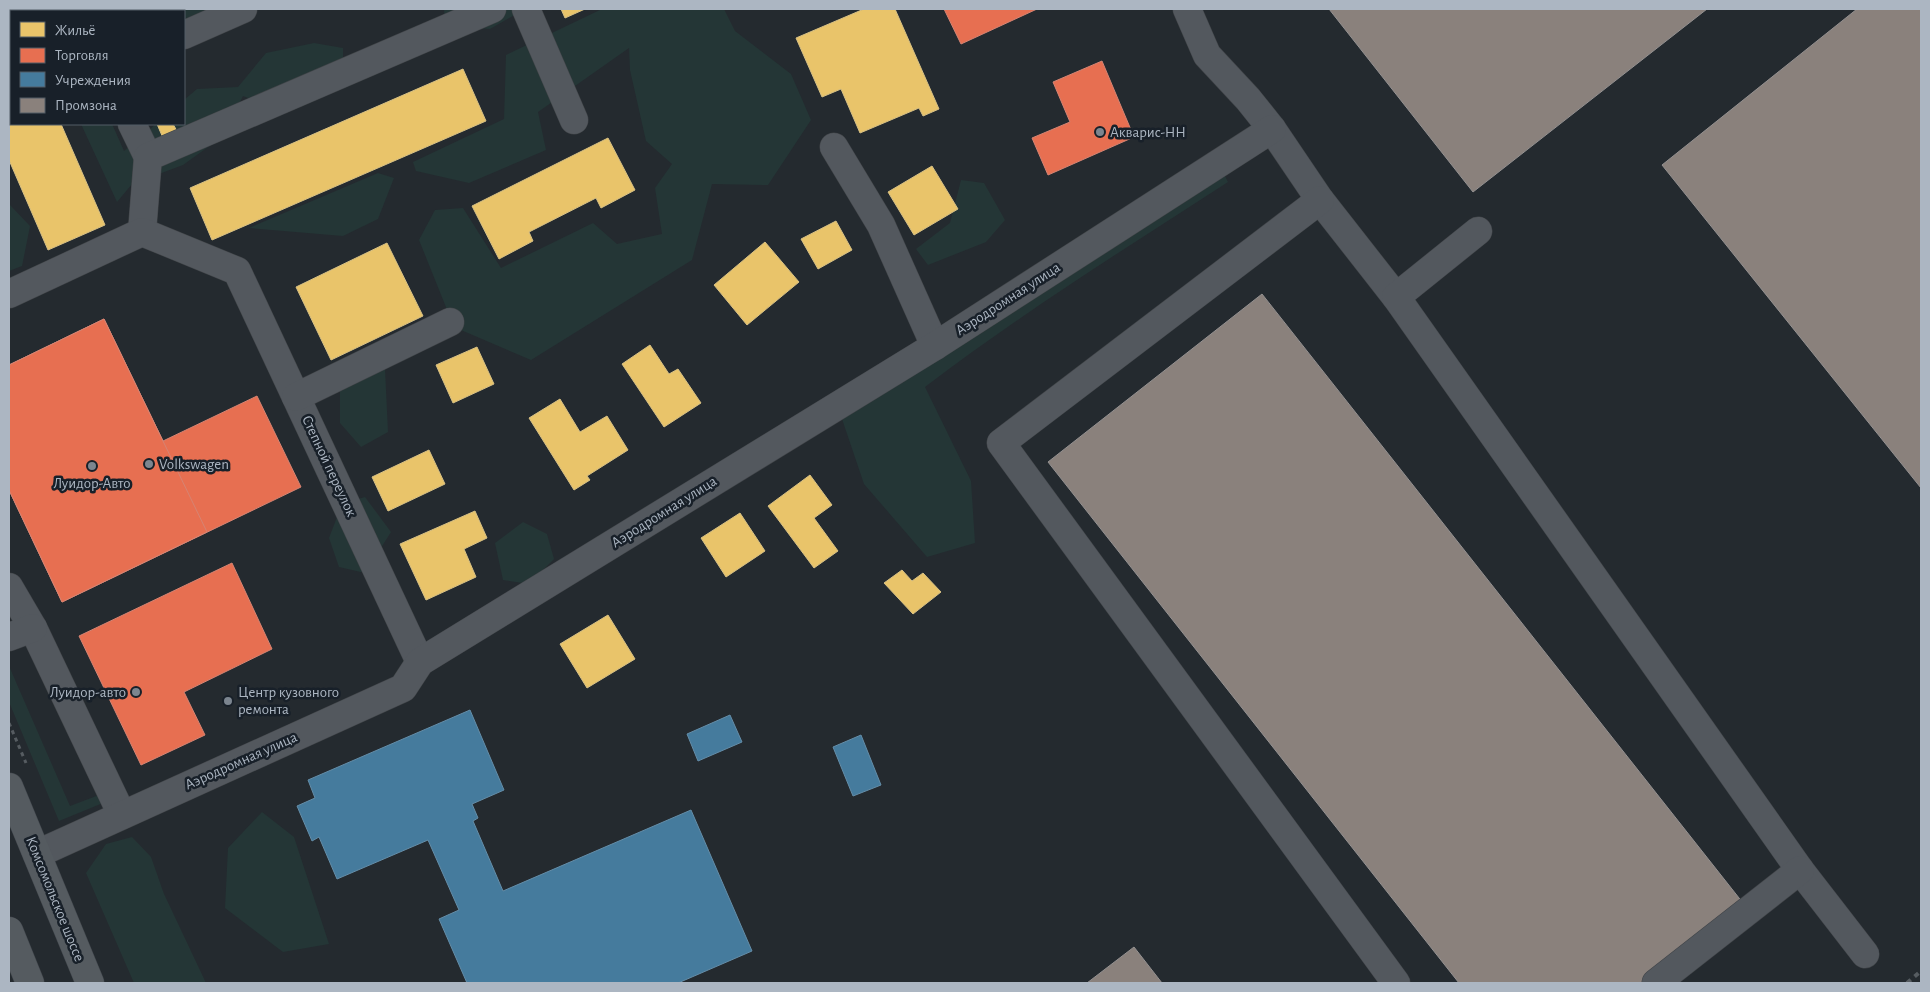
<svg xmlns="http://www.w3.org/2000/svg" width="1930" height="992" font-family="'Alegreya Sans',sans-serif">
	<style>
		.green { fill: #243636 }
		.homes { fill: #e9c46a; stroke: #d7c084 }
		.shops { fill: #e76f51; stroke: #d58473 }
		.public { fill: #457b9d; stroke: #648da8 }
		.industry { fill: #8a817c; stroke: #949191 }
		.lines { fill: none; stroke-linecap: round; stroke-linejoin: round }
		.minor-casing { stroke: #404448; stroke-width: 29 }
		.major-casing { stroke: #41464c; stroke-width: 29 }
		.path { stroke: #565c61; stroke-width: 3; stroke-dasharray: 4 4; stroke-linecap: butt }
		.minor { stroke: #53585e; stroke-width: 28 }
		.major { stroke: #555b60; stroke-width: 28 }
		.rail { stroke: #565c61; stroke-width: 4; stroke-dasharray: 5 5; stroke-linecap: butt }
		.poi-dot { fill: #7c858f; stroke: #182029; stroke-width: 2 }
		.labels { text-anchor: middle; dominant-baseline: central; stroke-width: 5; stroke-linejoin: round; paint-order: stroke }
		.poi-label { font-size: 15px; fill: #acb6c2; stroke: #182029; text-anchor: start }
		.street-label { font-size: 15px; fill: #acb6c2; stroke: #182029 }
	</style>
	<rect width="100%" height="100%" fill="#242a2f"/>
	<!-- green -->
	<g class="green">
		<polygon points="139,9 240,9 184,34 184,11 134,11"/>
		<polygon points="444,9 525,9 490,29 445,25"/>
		<polygon points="602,9 724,9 735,31 791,74 811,120 768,185 712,184 692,260 531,360 454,327 419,240 435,210 463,208 501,268 593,223 617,244 662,234 655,188 672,164 646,141 630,70 629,48 538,112 546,150 469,183 416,171 413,162 504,119 506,55"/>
		<polygon points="314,43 343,48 343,76 269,106 243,96 222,137 183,165 132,184 117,202 81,124 112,124 124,151 156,124 184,124 184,100 197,89 238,87 266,53"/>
		<path d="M1221,168L1228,182C1126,248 1022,313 925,387L971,481L975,543L927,557L864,484L842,419Z"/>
		<polygon points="378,173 394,178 378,219 343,236 249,228"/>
		<polygon points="961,180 984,183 1005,220 986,242 928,265 916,249 950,223"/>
		<polygon points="9,204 30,226 22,266 9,271"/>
		<polygon points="385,369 388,432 361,447 340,423 340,371"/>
		<polygon points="365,497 391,532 365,573 339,567 329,538 342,504"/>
		<polygon points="523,522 547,534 554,559 529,584 503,580 495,543"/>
		<polygon points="9,666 70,806 99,795 103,803 59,821 9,702"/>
		<polygon points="262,812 294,837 329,944 283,952 225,908 228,848"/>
		<polygon points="132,837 151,857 164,894 206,983 134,983 86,873 106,844"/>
	</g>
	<!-- homes -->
	<g class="homes">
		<polygon points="9,9 11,12 11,124 61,124 105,225 48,250 9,160"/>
		<polygon points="561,9 585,9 565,18"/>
		<polygon points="864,9 895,9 939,109 923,116 919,108 860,133 841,89 822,97 796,38"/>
		<polygon points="463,69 486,121 212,240 190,188"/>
		<polygon points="157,124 173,124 177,131 163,138"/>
		<polygon points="608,138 635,190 601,208 596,198 529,232 533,241 499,259 472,206"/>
		<polygon points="932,166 958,209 914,235 888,192"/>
		<polygon points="836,221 852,250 818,269 801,239"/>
		<polygon points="765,242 799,282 747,325 714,285"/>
		<polygon points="387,243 423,316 331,360 296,287"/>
		<polygon points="650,345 669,374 678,369 701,403 664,427 622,364"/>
		<polygon points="477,347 494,384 453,403 436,365"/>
		<polygon points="560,399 580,432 607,416 628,450 587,476 590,480 574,490 529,418"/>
		<polygon points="429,450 445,484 388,511 372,477"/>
		<polygon points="810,475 832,505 814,518 838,551 814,568 768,506"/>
		<polygon points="475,511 487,538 464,549 476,577 426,600 400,544"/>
		<polygon points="740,513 765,551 726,577 701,538"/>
		<polygon points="902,570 912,581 923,573 941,592 913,614 884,583"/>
		<polygon points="608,615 635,659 587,688 560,644"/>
	</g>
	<!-- shops -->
	<g class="shops">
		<polygon points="944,9 1037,9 961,44"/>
		<polygon points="1102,61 1134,137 1048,175 1032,138 1070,122 1053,82"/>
		<polygon points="104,319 163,441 257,396 301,487 62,602 9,490 9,365"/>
		<polygon points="104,319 207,532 62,602 9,490 9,365"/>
		<polygon points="232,563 272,649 184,692 205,735 141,765 79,636"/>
	</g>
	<!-- public -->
	<g class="public">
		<polygon points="470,710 504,790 472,804 478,818 473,821 503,891 691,810 752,951 678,983 467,983 439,919 459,910 428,840 337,879 319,837 312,841 297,806 315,798 308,780"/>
		<polygon points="730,715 742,742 698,761 687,734"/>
		<polygon points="861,735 881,785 853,796 833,747"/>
	</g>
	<!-- industry -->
	<g class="industry">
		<polygon points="1329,9 1707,9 1473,192"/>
		<polygon points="1857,9 1921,9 1921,488 1662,165"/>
		<polygon points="1262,294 1743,903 1641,983 1459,983 1048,462"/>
		<polygon points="1134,947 1162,983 1087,983"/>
	</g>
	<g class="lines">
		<!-- minor casing -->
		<g class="minor-casing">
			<g id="minor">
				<polyline points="94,9 94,11"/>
				<polyline points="526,9 574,120"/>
				<polyline points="1187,9 1207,55 1248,99 1272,129 1320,200 1396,297"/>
				<polyline points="184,35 243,9"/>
				<polyline points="132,124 148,157"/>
				<polyline points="834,147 881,225 935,346"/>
				<polyline points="1320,200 1001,443 1396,983"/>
				<polyline points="1478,231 1396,297 1800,870 1865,954"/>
				<polyline points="142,232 148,157 492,9"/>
				<polyline points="9,294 142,232 237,271 420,662"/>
				<polyline points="296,397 450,322"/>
				<polyline points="9,587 33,628 122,815"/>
				<polyline points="9,637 33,628"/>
				<polyline points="37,854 403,688 420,662 935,346 1272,129"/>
				<polyline points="1656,983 1800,870"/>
			</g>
		</g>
		<!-- major casing -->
		<g class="major-casing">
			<g id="major">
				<polyline points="9,787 90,983"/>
				<polyline points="9,931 30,983"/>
			</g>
		</g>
		<!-- path -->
		<polyline class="path" points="9,723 26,763"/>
		<!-- minor -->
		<use href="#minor" class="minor"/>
		<!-- major -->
		<use href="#major" class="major"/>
		<!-- rail -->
		<polyline class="rail" points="1907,983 1921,971"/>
	</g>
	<!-- markers -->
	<g class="poi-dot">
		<circle cx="1100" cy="132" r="5"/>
		<circle cx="149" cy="464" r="5"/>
		<circle cx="92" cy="466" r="5"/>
		<circle cx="136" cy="692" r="5"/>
		<circle cx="228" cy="701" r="5"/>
	</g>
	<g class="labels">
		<!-- poi labels -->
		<g class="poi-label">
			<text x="1110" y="132">Акварис-НН</text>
			<text x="159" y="464">Volkswagen</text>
			<text x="92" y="483" text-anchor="middle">Луидор-Авто</text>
			<text x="126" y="692" text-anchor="end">Луидор-авто</text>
			<text x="238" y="692">Центр кузовного<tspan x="238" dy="17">ремонта</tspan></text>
		</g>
		<!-- street labels -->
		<g class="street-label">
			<text transform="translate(1008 299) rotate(-33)">Аэродромная улица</text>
			<text transform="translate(329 466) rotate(65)">Степной переулок</text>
			<text transform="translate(664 512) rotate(-32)">Аэродромная улица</text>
			<text transform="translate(241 761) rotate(-24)">Аэродромная улица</text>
			<text transform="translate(55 899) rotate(68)">Комсомольское шоссе</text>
		</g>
	</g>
	<!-- border -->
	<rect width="1930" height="992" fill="none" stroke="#acb6c2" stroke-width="20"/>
	<!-- legend -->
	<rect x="10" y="10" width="175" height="115" fill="#182029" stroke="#535c66"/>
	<rect x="20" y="22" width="25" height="15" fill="#e9c46a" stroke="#535c66"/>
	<text x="55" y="35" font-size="15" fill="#acb6c2">Жильё</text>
	<rect x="20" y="48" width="25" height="15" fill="#e76f51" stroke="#535c66"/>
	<text x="55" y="60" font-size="15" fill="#acb6c2">Торговля</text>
	<rect x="20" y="72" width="25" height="15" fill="#457b9d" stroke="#535c66"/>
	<text x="55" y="85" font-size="15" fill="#acb6c2">Учреждения</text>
	<rect x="20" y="98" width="25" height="15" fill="#8a817c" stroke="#535c66"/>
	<text x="55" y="110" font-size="15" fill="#acb6c2">Промзона</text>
</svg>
